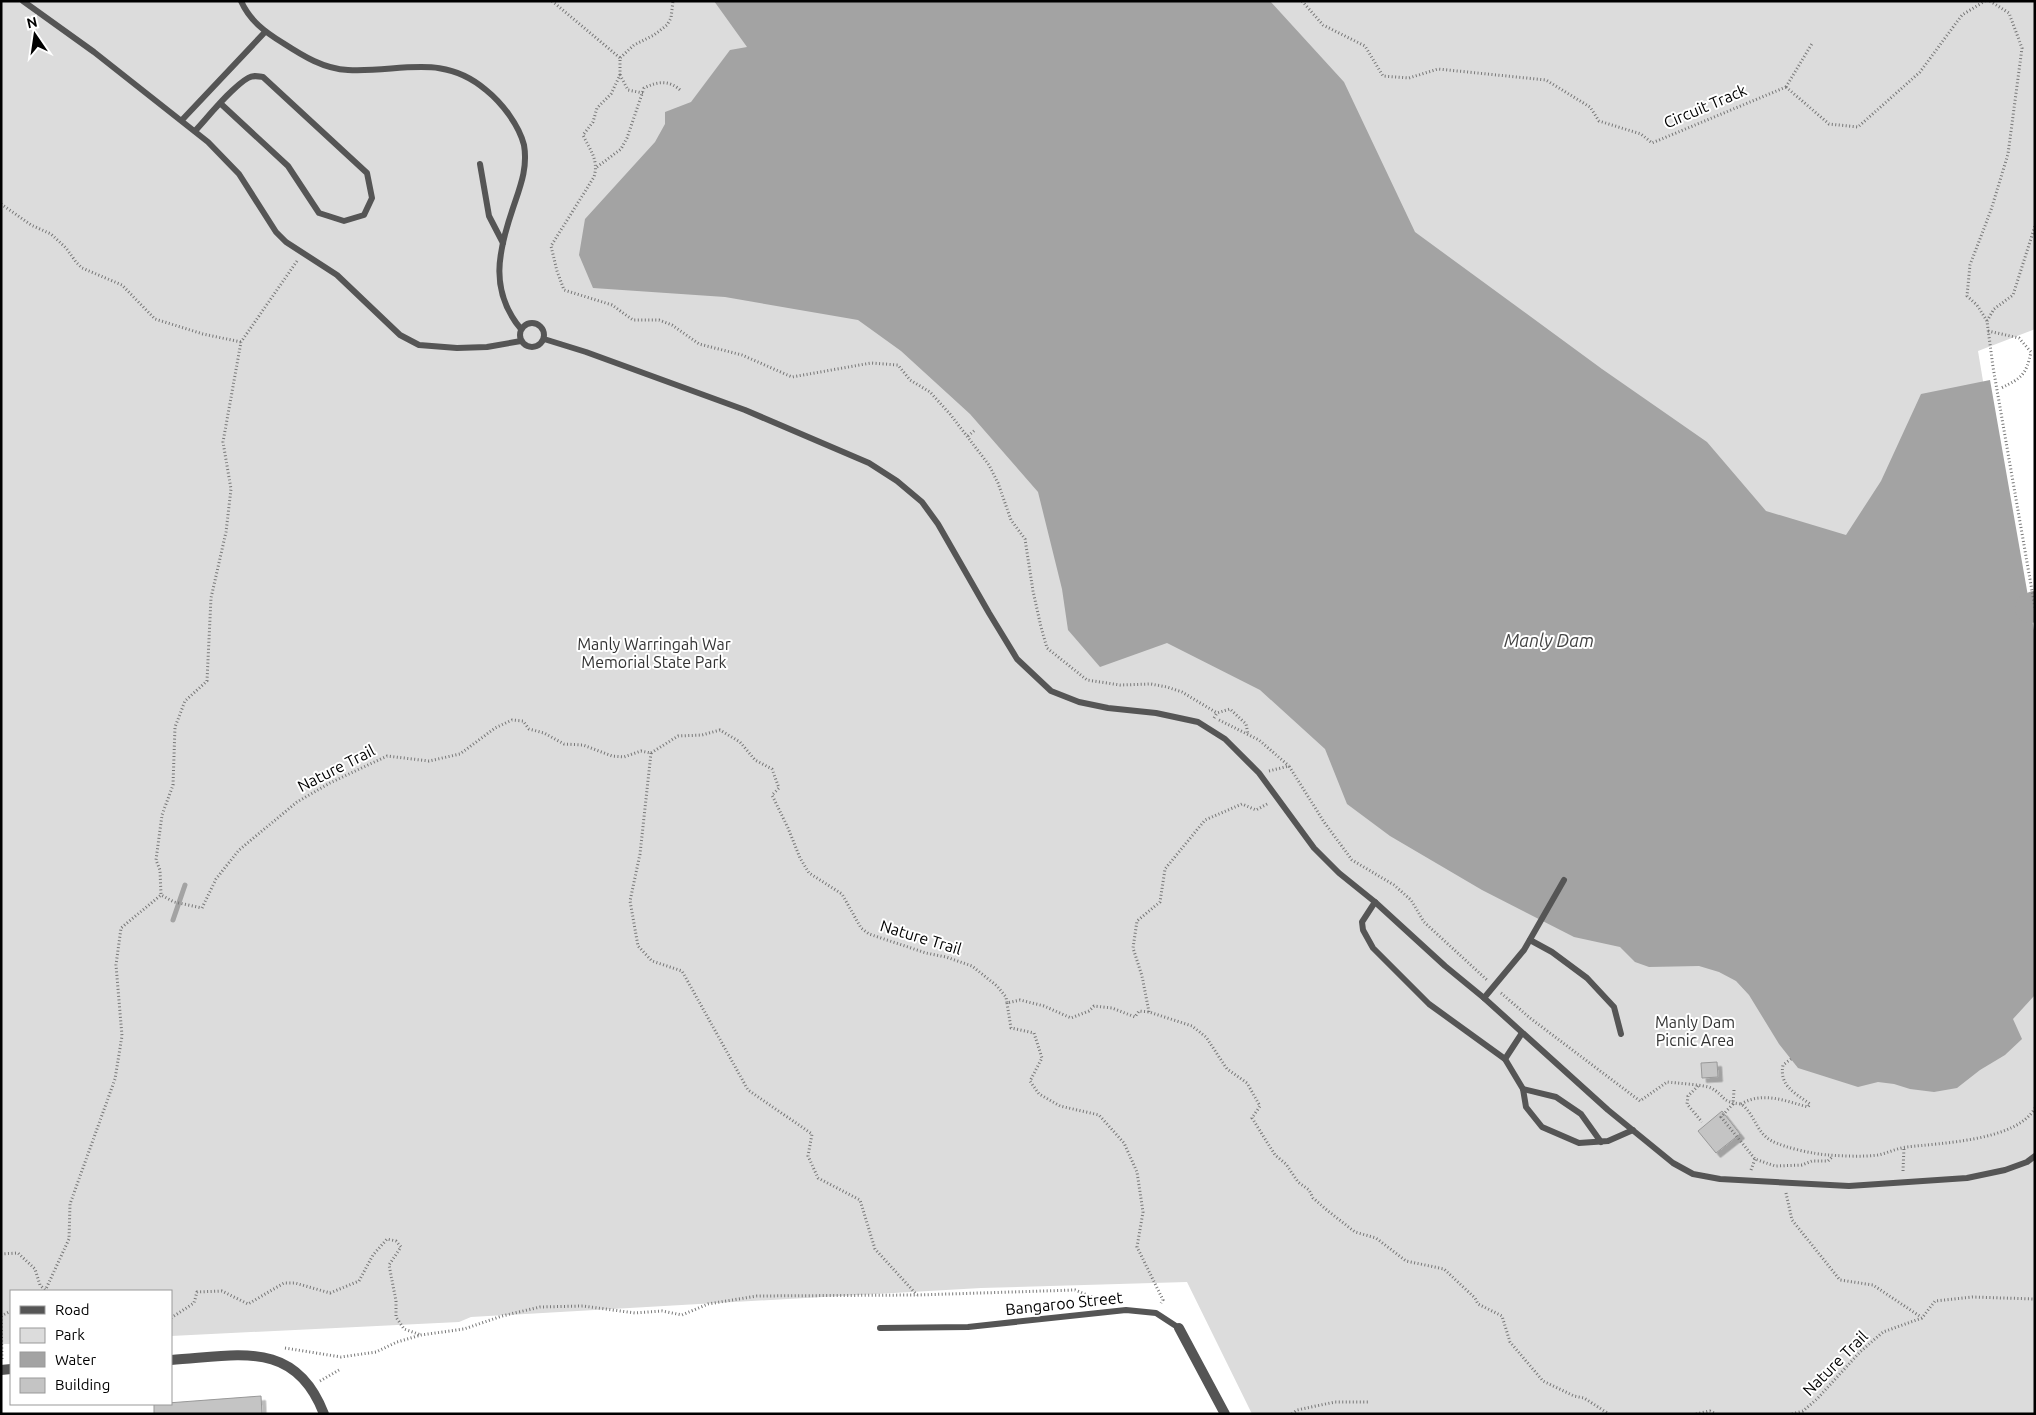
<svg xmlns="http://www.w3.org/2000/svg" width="2036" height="1415" font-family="Ubuntu,sans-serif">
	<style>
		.green { fill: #dcdcdc }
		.water { fill: #a3a3a3 }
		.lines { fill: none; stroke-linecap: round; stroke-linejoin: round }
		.stream { stroke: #a3a3a3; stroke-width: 5 }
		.river { stroke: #a3a3a3; stroke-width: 30 }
		.building { fill: #c4c4c4; stroke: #999; filter: url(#shadow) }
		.path { stroke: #777; stroke-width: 3; stroke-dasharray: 1 2.5; stroke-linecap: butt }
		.service { stroke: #555; stroke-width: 6 }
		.minor { stroke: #555; stroke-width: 10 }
		.labels { text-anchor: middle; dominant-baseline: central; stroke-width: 4; stroke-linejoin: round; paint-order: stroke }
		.street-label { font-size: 16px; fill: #000; stroke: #fff }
		.park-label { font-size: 16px; fill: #333; stroke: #fff }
		.water-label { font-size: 18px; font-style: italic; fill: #444; stroke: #fff }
	</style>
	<defs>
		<filter id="shadow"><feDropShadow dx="4.5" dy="4.5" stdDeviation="0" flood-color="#0004"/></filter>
	</defs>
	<rect width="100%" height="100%" fill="#fff"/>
	<!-- green -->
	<polygon class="green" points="1,1 2035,1 2035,329 1978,351 2035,693 2035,1414 1252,1414 1187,1282 981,1288 471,1317 459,1322 171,1336 171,1291 11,1291 11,1344 1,1344"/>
	<!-- water -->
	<polygon class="water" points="714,1 1270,1 1344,82 1415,232 1602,369 1707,442 1766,511 1846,535 1881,481 1921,394 1990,380 2035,636 2035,995 2013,1019 2022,1039 2005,1055 1980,1070 1957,1088 1934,1092 1910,1089 1894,1084 1878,1082 1858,1087 1798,1068 1779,1044 1749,995 1736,981 1719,972 1699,966 1649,967 1635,962 1620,947 1574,937 1482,890 1390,836 1347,804 1325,749 1260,690 1167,643 1100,667 1068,630 1062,589 1038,492 970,414 901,351 858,320 725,297 593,288 579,255 585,219 655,142 665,124 665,112 691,102 730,50 747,47"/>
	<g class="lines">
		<!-- stream -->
		<polyline class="stream" points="173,920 185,885"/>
		<!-- river -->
		<polyline class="river" points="2030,608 2035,606"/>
	</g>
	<!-- building -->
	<g class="building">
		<polygon points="1717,1062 1718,1077 1702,1078 1701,1063"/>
		<polygon points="1722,1111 1740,1134 1716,1153 1698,1131"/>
		<polygon points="261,1396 262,1414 154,1414 154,1404"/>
	</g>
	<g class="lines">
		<!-- path -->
		<g class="path">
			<polyline points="552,1 620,58"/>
			<polyline points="1302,1 1323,25 1365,46 1383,76 1409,78 1438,69 1546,80 1590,107 1599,121 1641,134 1652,143 1786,87"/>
			<polyline points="1990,1 2009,13 2022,48 2008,154 1991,210 1970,265 1967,296 1977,305 1987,321 1993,367 2035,608"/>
			<polyline points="620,75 620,58 634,45 654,35 667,25 671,18 673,1"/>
			<polyline points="1786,87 1829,124 1858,127 1920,72 1962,15 1985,1"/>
			<polyline points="1786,87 1813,42"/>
			<path d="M643,93L628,90L620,75L611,94L597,108L593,122L583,135C590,150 599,160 594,177L551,246L557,271L564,290L612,305L633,320H659L672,325L699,344L742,355L792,377L871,363L898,365L910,380L930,392L950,414L989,465L998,483L1011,520L1025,539L1033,591L1041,627L1047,648L1087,680L1120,685L1151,684L1167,687L1182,692L1217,713"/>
			<path d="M597,167L621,149L627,138L644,88C658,81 670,80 681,91"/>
			<polyline points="1,204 31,225 51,234 66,248 76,262 82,268 122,285 155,319 203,334 241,342"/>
			<polyline points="297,261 241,342 223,442 231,489 226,532 211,598 207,681 185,701 175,727 173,785 162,815 156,860 160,870 161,895 174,902 202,908 216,879 239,850 297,802 330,783 387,756 429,761 460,754 495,728 512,720 523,721 529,729 544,733 564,744 583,745 612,756 624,757 641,751 651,753 678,736 702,735 720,730 740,742 755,760 772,769 779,788 772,795 788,828 800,858 809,873 842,894 861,928 869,934 926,953 946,957 972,966 997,986 1006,997 1007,1003 1020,1000 1044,1006 1071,1018 1089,1011 1094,1006 1112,1008 1135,1017 1139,1011 1149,1012 1192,1026 1206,1037 1227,1069 1247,1083 1260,1106 1252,1118 1275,1155 1286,1164 1298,1182 1309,1190 1313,1198 1328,1211 1355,1232 1376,1238 1406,1261 1444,1269 1475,1298 1478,1304 1502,1316 1510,1342 1543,1381 1574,1396 1584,1398 1609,1414"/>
			<polyline points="1987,321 1994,309 2013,295 2035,226"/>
			<path d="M1988,331L2019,338L2031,352C2026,375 2022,378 2001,388"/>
			<polyline points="968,436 975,430"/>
			<polyline points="1214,718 1217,713 1230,709 1246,724 1248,734"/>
			<polyline points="1219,720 1259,740 1289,766"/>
			<polyline points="651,753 640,854 630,901 638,946 652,961 682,971 748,1090 812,1134 808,1156 818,1178 860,1200 875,1249 917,1295"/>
			<polyline points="1269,771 1289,766 1324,822 1352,860 1394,885 1411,900 1424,922 1487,980"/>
			<path d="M1501,993L1530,1018L1640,1101L1667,1082C1675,1083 1706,1085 1711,1088C1726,1096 1720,1102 1741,1104C1755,1114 1756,1133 1772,1141C1785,1148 1814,1154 1828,1155C1844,1156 1862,1157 1878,1155C1888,1153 1897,1148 1907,1147C1940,1143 2017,1141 2035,1108"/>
			<polyline points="1007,1003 1011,1028 1034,1033 1042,1058 1030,1081 1039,1094 1060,1106 1099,1115 1124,1143 1137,1172 1143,1212 1137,1247 1163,1300 1161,1303"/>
			<polyline points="1149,1012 1142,976 1133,948 1137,921 1160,902 1165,869 1205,820 1242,804 1256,810 1269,803"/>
			<polyline points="1698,1086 1688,1096 1687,1104 1702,1122"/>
			<polyline points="1734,1090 1733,1104 1721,1117 1755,1159 1775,1166 1802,1165 1812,1161 1828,1161 1833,1156"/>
			<path d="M1741,1104C1763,1091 1785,1101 1808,1107L1810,1104C1795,1093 1779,1086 1783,1065L1791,1059"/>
			<polyline points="1751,1170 1755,1159"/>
			<polyline points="1903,1171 1904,1147"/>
			<polyline points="1786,1193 1792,1220 1840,1280 1873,1285 1921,1317"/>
			<polyline points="1,1254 18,1253 35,1269 40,1285 46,1291"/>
			<polyline points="45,1291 69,1239 70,1204 115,1079 122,1036 116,965 121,928 161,895"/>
			<polyline points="1,1316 2,1359"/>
			<polyline points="1,1316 11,1311"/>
			<polyline points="171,1318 194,1303 197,1292 222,1291 248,1304 284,1283 295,1283 330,1293 359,1281 373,1255 387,1239 396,1241 401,1247 389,1265 396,1301 396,1317 404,1329 421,1335"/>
			<polyline points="285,1348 341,1357 376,1352 397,1342 421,1335 464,1329 502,1316 540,1307 583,1306 635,1313 662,1311 682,1315 708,1304 757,1296 917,1295 1075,1290 1102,1301"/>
			<polyline points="320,1381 339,1370"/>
			<polyline points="1292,1414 1297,1410 1335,1402 1368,1402"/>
			<polyline points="1696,1414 1710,1411 1716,1414"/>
			<polyline points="1792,1414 1803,1411 1817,1399 1860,1352 1883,1332 1922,1318 1935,1301 1972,1297 2035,1299"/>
		</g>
		<!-- service -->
		<g class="service">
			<polyline points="23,1 94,52 208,142 239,174 276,232 286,242 337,275 400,335 419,345 457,348 487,347 521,341"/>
			<path d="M241,1C250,21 265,32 283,43C303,56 324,69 348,70C399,73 442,52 486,90C502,103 519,125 524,145C528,168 520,187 513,208C498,252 489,291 521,329"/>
			<polyline points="182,120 265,32"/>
			<path d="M195,131C208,117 232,87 248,78C253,75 257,76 263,77L367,173L372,198L364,215L344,221L319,213L288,166L220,103"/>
			<polyline points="480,164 489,216 503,243"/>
			<circle cx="532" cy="335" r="12"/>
			<polyline points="544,339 586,352 745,410 869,463 897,481 922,502 938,524 989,613 1017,659 1051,691 1079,702 1108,708 1156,713 1198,722 1225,739 1259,773 1314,848 1339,873 1375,902 1445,966 1484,998 1608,1110 1673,1163 1693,1174 1720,1179 1849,1186 1967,1178 2005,1170 2027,1162 2035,1156"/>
			<polyline points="1375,902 1362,922 1363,930 1373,948 1429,1004 1505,1059 1522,1033"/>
			<polyline points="1530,940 1552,952 1587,978 1614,1007 1621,1034"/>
			<polyline points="1484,998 1524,950 1564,880"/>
			<polyline points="1505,1059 1523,1089 1526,1107 1542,1127 1579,1143 1608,1141 1633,1130"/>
			<polyline points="1523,1089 1556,1097 1581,1114 1601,1142"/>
			<polyline points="880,1328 968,1327 1126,1310 1156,1313 1179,1328"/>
		</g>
		<!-- minor -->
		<g class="minor">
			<polyline points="1179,1328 1225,1414"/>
			<path d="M171,1360C237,1356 295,1338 324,1414"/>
			<polyline points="1,1370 11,1369"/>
		</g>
	</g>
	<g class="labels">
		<!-- street labels -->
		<g class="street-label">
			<text transform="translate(1705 106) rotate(-23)">Circuit Track</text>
			<text transform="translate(336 768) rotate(-27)">Nature Trail</text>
			<text transform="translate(921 937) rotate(17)">Nature Trail</text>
			<text transform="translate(1064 1303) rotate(-6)">Bangaroo Street</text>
			<text transform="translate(1835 1363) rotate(-45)">Nature Trail</text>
		</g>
		<!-- park labels -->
		<g class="park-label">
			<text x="654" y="644">Manly Warringah War<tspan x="654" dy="18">Memorial State Park</tspan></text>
			<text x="1695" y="1022">Manly Dam<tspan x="1695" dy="18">Picnic Area</tspan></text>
		</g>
		<!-- water labels -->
		<g class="water-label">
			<text x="1549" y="640">Manly Dam</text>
		</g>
	</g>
	<!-- border -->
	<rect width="2036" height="1415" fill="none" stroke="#000000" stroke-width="5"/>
	<!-- legend -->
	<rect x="10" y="1290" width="162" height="115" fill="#ffffff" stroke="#999999"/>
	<rect x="20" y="1306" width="25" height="8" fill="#555555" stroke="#999999"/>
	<text x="55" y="1315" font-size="15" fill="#000000">Road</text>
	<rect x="20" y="1328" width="25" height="15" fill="#dcdcdc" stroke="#999999"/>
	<text x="55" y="1340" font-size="15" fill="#000000">Park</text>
	<rect x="20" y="1352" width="25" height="15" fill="#a3a3a3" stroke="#999999"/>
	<text x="55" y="1365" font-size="15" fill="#000000">Water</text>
	<rect x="20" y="1378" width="25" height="15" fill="#c4c4c4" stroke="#999999"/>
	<text x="55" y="1390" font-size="15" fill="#000000">Building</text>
	<!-- north arrow -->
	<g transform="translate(35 35) rotate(347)" stroke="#ffffff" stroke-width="4" paint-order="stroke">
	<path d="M0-4L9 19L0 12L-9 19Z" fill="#000000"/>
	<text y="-8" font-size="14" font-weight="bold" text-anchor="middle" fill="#000000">N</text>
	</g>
</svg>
